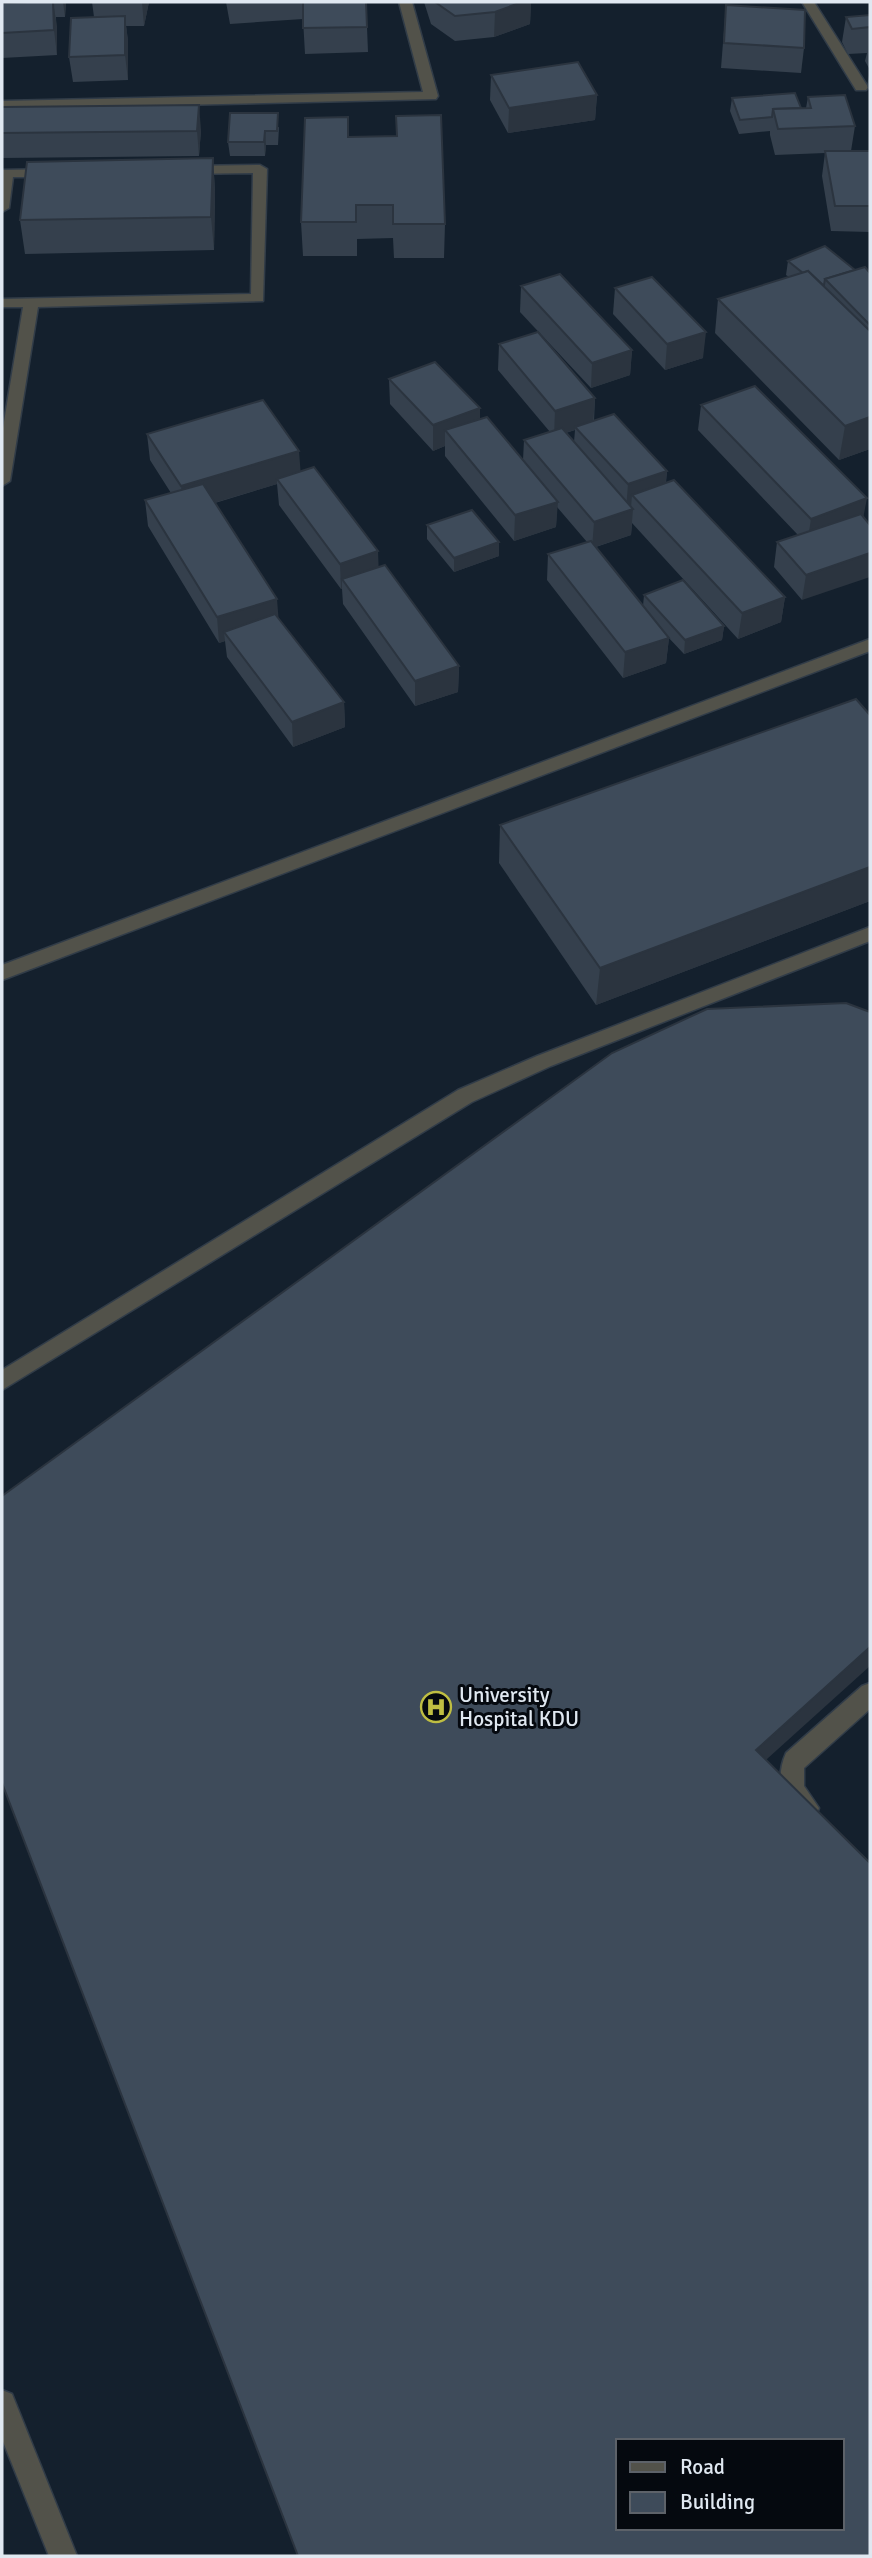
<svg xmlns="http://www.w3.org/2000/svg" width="872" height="2558" font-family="Signika,sans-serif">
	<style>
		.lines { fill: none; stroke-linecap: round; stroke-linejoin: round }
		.minor-casing { stroke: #313c48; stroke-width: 3 }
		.minor { fill: #52524a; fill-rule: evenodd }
		.wall { fill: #35404d; fill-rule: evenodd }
		.shaded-wall { fill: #2b343f }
		.building { fill: #3e4b5a; stroke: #2b343f; stroke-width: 2; fill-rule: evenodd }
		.labels { text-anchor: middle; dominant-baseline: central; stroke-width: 6; stroke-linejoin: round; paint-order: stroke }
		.poi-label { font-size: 21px; fill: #e0e8f1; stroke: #05090f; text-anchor: start }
	</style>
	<rect width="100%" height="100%" fill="#14202d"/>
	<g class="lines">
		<!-- minor casing -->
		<g class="minor-casing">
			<g id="minor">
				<polygon points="399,2 412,2 438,96 436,99 2,109 2,101 423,92"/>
				<polygon points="802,2 814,2 868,87 866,90 856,90"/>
				<polygon points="260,165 267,169 263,301 38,307 10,481 2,486 2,434 23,307 2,307 2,299 251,294 253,173 186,174 179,170 186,166"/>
				<polygon points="2,170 52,169 59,173 52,177 13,177 9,208 2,212"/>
				<polygon points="870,639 870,651 2,980 2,965"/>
				<polygon points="870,927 870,941 551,1066 472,1102 2,1390 2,1370 458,1090 537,1056"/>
				<path d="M870,1683V1709L804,1768V1786L819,1808L816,1816L807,1820C780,1809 775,1777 786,1753L862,1686Z"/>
				<polygon points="2,2390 12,2394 77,2556 49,2556 2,2439"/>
			</g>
		</g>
		<!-- minor -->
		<use href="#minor" class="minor"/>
	</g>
	<!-- wall -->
	<g class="wall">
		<polygon points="3,2 66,2 65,17 56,17 57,55 2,58 2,3 3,3"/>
		<polygon points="92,2 149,2 144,26 126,26 128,41 128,80 73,82 69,57 94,17"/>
		<polygon points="226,2 366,2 368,52 305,54 303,19 230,24"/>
		<polygon points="424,2 531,2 530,24 494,37 455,41 431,24"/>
		<polygon points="726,5 804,48 801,73 721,68"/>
		<polygon points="870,15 870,92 867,86 870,70 865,61 867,53 848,54 842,42 846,17"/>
		<polygon points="491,75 597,95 595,120 508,133 490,100"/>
		<polygon points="808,97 855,126 851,151 870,151 870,232 831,231 822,176 825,153 775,155 770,135 770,131 739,134 730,111 732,98 801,108 806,108"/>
		<polygon points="2,107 201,130 199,156 2,158"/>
		<polygon points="279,127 278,145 266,145 265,156 230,156 228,142"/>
		<polygon points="349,137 445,224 444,258 394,258 393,238 357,239 357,256 303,256 301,222"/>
		<polygon points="213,158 215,192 214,250 25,254 20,220"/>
		<polygon points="788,261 870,273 870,449 839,460 715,333 718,299 789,277 786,275"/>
		<polygon points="521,286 632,350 630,375 591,388 520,312"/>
		<polygon points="615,288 703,358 665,370 613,314"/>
		<path d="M499,344L595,398L594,421L667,471L666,483L785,597L781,622L738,639L632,523L631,535L596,547L643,606L644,595L724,626L722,640L684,654L667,636L669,638L666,663L623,678L547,580L548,554L587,542L557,507L556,527L514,541L445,456V446L433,451L390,404L389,379L480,420L523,460L524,440L550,432L498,370ZM575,430L574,442L566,433Z"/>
		<polygon points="701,405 867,498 802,600 774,567 777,542 798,535 698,430"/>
		<polygon points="147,434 301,472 378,551 378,567 459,666 458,692 415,706 343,604 342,589 341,589 279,505 277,484 215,503 279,619 344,702 345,727 293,747 227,657 225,641 219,643 148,526 145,500 171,493 150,460"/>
		<polygon points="427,525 499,556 454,572 427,539"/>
		<polygon points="870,715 870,901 596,1005 499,863 500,825"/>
	</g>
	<!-- shaded-wall -->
	<g class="shaded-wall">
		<polygon points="53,2 57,26 57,55 54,30"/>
		<polygon points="63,2 66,2 65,17"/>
		<polygon points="142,2 149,2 144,26"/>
		<polygon points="522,2 531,2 530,24 494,37 495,12"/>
		<polygon points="125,16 128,41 128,80 125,55"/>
		<polygon points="597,95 595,120 508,133 509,108"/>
		<polygon points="199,105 201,130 199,156 197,131"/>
		<polygon points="265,131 266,145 265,156 264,142"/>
		<polygon points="213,158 215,192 214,250 211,217"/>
		<polygon points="706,332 703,358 665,370 667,344"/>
		<polygon points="632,350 630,375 591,388 592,363"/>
		<polygon points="595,398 593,424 575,427 575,430 554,436 555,411"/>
		<polygon points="480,408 480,433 445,430 445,446 433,451 433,425"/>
		<polygon points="870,417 870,449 839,460 845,426"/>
		<polygon points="299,451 301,477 277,479 277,484 184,512 181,486"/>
		<polygon points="667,471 664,496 632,495 631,508 626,510 628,484"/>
		<polygon points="867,498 862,524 807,544 811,519"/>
		<polygon points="558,502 556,527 514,541 515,515"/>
		<polygon points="633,509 631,535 592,548 594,522"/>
		<polygon points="499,542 499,556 454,572 454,558"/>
		<polygon points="378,551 379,577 342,579 342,589 341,589 340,564"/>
		<polygon points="870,553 870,577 802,600 806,575"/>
		<polygon points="785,597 781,622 738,639 742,613"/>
		<polygon points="277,599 279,624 224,632 225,641 219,643 217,617"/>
		<polygon points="724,626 722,640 684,654 685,640"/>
		<polygon points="669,638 666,663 623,678 625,652"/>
		<polygon points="459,666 458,692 415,706 415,681"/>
		<polygon points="344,702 345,727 293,747 292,722"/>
		<polygon points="870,867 870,901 596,1005 600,968"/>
		<polygon points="870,1647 870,1666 748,1776 756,1750"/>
	</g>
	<!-- building -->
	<g class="building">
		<polygon points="28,2 53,2 54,30 2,33 2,3"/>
		<polygon points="303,2 366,2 367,27 303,28"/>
		<polygon points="435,2 522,2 495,12 455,16"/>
		<polygon points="726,5 805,10 804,48 724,43"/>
		<polygon points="870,15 870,27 852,29 846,17"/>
		<polygon points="125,16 125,55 69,57 71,18"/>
		<polygon points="578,62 597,95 509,108 491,75"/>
		<polygon points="795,93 801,108 773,109 772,117 740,120 732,98"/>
		<polygon points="845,95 855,126 778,129 773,109 811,108 808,97"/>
		<polygon points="199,105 197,131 2,133 2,107"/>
		<polygon points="230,113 278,113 277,131 265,131 264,142 228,142"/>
		<polygon points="441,115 445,224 393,224 393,205 356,205 356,222 301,222 305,118 348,117 348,137 397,136 396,116"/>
		<polygon points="825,151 870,151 870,206 835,206"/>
		<polygon points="213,158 211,217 20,220 27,162"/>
		<polygon points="825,246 855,270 825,279 824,285 823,285 808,271 803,273 788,261"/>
		<polygon points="865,267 870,273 870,325 825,279"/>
		<polygon points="808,271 870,331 870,417 845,426 718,299"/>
		<polygon points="560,274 632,350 592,363 521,286"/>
		<polygon points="652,277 706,332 667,344 615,288"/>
		<polygon points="538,332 595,398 555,411 499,344"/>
		<polygon points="435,362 480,408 433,425 389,379"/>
		<polygon points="755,386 867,498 811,519 701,405"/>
		<polygon points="263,400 299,451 181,486 147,434"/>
		<polygon points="614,414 667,471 628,484 575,427"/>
		<polygon points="487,417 558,502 515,515 445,430"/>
		<polygon points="562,428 633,509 594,522 524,440"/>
		<polygon points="314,467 378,551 340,564 277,479"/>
		<polygon points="674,480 785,597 742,613 632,495"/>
		<polygon points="203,484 277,599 217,617 145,500"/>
		<polygon points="472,510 499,542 454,558 427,525"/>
		<polygon points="861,514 870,525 870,553 806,575 777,542"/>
		<polygon points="591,541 669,638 625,652 548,554"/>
		<polygon points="385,565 459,666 415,681 342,579"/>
		<polygon points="683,580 724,626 685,640 644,595"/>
		<polygon points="275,614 344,702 292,722 224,632"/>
		<polygon points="856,699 870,715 870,867 600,968 500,825"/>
		<path d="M846,1003L870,1012V1647L756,1750L870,1863V2556H298L2,1783V1496L612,1053L707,1009ZM618,2441H842V2528H618Z"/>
	</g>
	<!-- icons -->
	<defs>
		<g id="hospital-ring" transform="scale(1.575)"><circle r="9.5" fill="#05090f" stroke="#bfbe42" stroke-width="1.5"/><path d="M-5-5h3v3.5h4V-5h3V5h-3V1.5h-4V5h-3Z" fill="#bfbe42"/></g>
	</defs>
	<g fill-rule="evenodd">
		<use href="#hospital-ring" x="436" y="1707"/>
	</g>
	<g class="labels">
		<!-- poi labels -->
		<g class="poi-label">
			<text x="459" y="1695">University<tspan x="459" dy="24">Hospital KDU</tspan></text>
		</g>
	</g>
	<!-- border -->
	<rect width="872" height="2558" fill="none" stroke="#e0e8f1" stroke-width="7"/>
	<!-- legend -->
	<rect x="616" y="2439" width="228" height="91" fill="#05090f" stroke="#5d6269" stroke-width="2"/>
	<rect x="630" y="2462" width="35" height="10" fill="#52524a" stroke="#5d6269" stroke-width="2"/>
	<text x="680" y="2474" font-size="21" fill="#e0e8f1">Road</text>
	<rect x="630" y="2492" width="35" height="21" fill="#3e4b5a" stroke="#5d6269" stroke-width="2"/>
	<text x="680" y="2509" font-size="21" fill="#e0e8f1">Building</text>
</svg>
